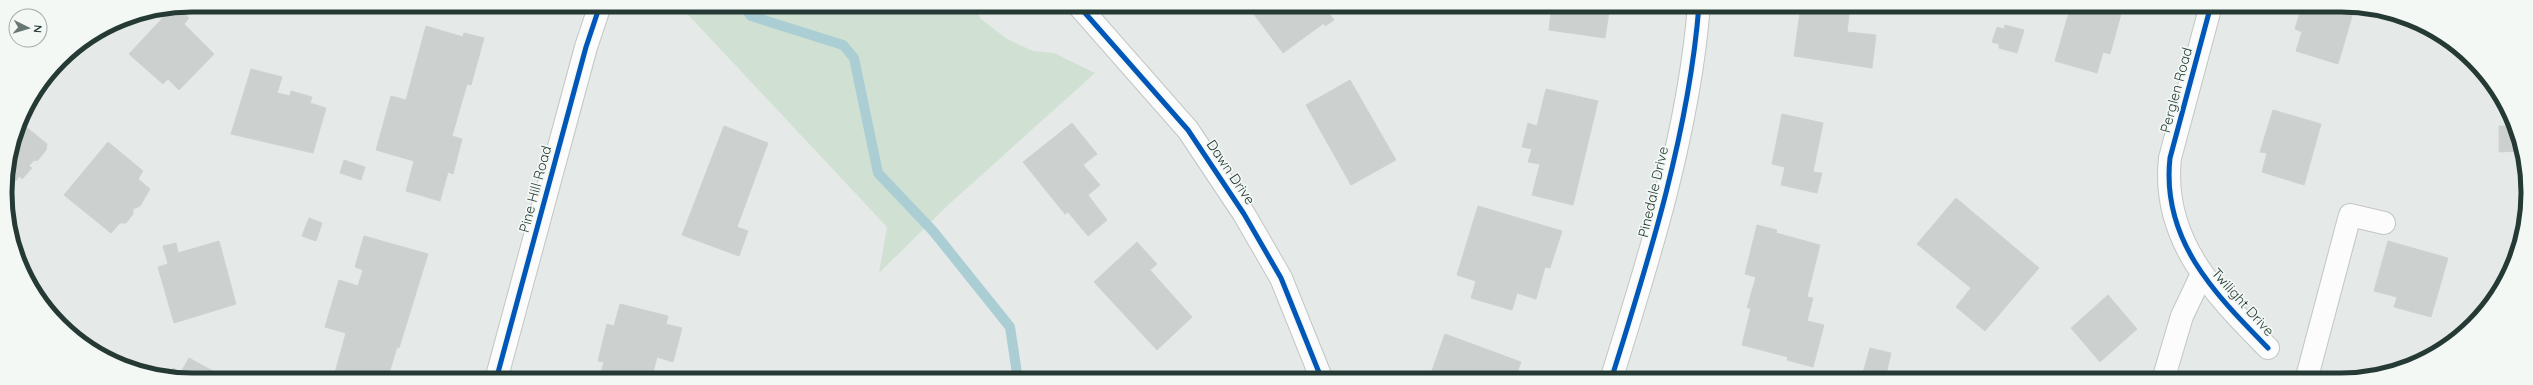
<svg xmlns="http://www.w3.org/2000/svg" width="2533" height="385" font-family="Quicksand,sans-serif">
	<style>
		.green { fill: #d0e1d4 }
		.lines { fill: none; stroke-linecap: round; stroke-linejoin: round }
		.stream { stroke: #aaced3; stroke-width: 10 }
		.building { fill: #ccd1cf; stroke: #ced2d0 }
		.minor-casing { stroke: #c2c6c4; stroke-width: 24 }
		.minor { stroke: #fbfcfb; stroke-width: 22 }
		.cycleway-casing { stroke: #f3f8f5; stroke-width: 8 }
		.cycleway { stroke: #0057b8; stroke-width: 5 }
		.labels { text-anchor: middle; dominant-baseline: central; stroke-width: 3.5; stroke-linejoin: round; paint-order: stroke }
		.street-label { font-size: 14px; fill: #253a34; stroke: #f3f8f5 }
		.rim { fill: none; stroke: #253a34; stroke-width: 5 }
	</style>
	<rect width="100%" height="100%" fill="#e5e9e7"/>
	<!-- green -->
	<polygon class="green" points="679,5 973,5 981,19 1007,39 1033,51 1054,53 1095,73 946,207 879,273 887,227"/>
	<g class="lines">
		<!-- stream -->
		<polyline class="stream" points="743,5 751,16 843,45 854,58 878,173 933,231 1010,327 1018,380"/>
	</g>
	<!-- building -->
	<g class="building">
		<polygon points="1247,5 1323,5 1334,20 1325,26 1324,23 1283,53"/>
		<polygon points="1552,5 1610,5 1605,38 1549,30"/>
		<polygon points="1801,5 1850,5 1847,32 1876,35 1872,68 1794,56"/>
		<polygon points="2071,5 2091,5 2121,14 2110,54 2103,52 2097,73 2055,61"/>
		<polygon points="2302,5 2355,6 2338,64 2296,51 2302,32 2295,29"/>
		<polygon points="179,8 189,18 184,24 214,54 179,90 168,79 163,84 129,54 171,9"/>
		<polygon points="2005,25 2024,30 2017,53 1999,48 1999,44 1992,42 1997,27 2004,29"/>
		<polygon points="426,26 463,37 464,33 484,38 471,85 467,84 452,136 462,139 453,174 448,172 440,201 406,191 414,161 376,150 391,96 406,100"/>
		<polygon points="251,69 282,77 277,93 290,96 291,91 312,97 310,103 326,108 313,153 231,134"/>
		<polygon points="1350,80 1396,160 1351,185 1306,105"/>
		<polygon points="1546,89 1598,101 1573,205 1532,195 1540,164 1528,162 1532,149 1522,147 1528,123 1537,126"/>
		<polygon points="2273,110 2321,124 2304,185 2262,172 2267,153 2260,152"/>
		<polygon points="1782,114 1823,123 1813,172 1822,173 1817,193 1781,185 1785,167 1772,164"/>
		<polygon points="19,121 47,144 46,150 38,160 33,161 29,166 32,168 22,179 19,176 16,181 7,174"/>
		<polygon points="1072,123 1097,154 1083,165 1100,185 1088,195 1107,220 1088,236 1068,212 1065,214 1023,162"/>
		<polygon points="724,126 768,143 737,227 748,231 739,256 682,235"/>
		<polygon points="2499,126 2514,126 2518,132 2521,151 2499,152"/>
		<polygon points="108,142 143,171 138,179 150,189 140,206 133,209 133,214 126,223 120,223 111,233 64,195"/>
		<polygon points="344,160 365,167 361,180 340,173"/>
		<polygon points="1956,198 2039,268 1985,331 1956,307 1971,288 1917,244"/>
		<polygon points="1478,206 1562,231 1550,268 1545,267 1536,299 1517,293 1512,310 1471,298 1476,281 1457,275"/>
		<polygon points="309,218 322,223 316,241 302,236"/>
		<polygon points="1757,225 1777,230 1776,233 1820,245 1807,297 1813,298 1807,321 1824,325 1813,367 1787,360 1788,357 1742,345 1751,308 1747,308 1756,277 1745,274"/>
		<polygon points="364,236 428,254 399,348 397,347 387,380 333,380 346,333 325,327 339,280 358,286 363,270 355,267"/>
		<polygon points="219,241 236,304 174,323 158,267 168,264 163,246 176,243 178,253"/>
		<polygon points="2388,241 2448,258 2431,317 2394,307 2397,297 2374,291"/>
		<polygon points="1137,242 1157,264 1150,270 1192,317 1157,350 1094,282"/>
		<polygon points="2108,295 2137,329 2100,362 2071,328"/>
		<polygon points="620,304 668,316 666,324 682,328 673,362 657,357 651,380 599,380 604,362 598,361 607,324 614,326"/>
		<polygon points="1445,334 1521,362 1515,378 1520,380 1425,380 1429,379"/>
		<polygon points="1870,348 1891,353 1885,379 1863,373"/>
		<polygon points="189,358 229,380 180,380 168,376 173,368 181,372"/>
		<polygon points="1208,372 1215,380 1200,380"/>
		<polygon points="1188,374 1193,380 1182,380"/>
		<polygon points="1719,375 1735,380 1718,380"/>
	</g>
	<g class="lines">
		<!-- minor casing -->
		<g class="minor-casing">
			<g id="minor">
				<polyline points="1078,5 1188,130 1244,214 1281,278 1322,380"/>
				<path d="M2211,5L2170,158C2161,240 2215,294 2268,348"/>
				<polyline points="2307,377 2350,215 2384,223"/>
				<polyline points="496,380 586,47 600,5"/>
				<path d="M1611,380C1649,259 1689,132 1699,5"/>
				<polyline points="2163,380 2182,316 2202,274"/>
			</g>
		</g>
		<!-- minor -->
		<use href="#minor" class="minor"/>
		<!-- cycleway casing -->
		<g class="cycleway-casing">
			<g id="cycleway">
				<polyline points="1078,5 1188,130 1244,214 1281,278 1322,380"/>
				<path d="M2211,5L2170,158C2161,240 2215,294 2268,348"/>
				<polyline points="496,380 586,47 600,5"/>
				<path d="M1611,380C1649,259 1689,132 1699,5"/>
			</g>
		</g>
		<!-- cycleway -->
		<use href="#cycleway" class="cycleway"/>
	</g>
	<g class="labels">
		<!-- street labels -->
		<g class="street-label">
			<text transform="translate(2176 90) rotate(-75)">Perglen Road</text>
			<text transform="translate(1231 172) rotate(56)">Dawn Drive</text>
			<text transform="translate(535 189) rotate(-75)">Pine Hill Road</text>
			<text transform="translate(1653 192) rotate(-77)">Pinedale Drive</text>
			<text transform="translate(2243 302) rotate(48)">Twilight Drive</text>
		</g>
	</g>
	<!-- crop -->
	<path d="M0 0H2533V385H0ZM192 12H2341A180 180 0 0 1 2521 192V193A180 180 0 0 1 2341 373H192A180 180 0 0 1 12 193V192A180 180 0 0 1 192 12Z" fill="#f3f8f5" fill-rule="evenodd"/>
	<path class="rim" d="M192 12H2341A180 180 0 0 1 2521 192V193A180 180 0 0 1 2341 373H192A180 180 0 0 1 12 193V192A180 180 0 0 1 192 12Z"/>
	<!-- north arrow -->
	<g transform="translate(28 28) rotate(95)"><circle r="19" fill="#f3f8f5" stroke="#a1aca8"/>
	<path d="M0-3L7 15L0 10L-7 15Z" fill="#687773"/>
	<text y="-6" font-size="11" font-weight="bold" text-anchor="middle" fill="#253a34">N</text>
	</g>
</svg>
